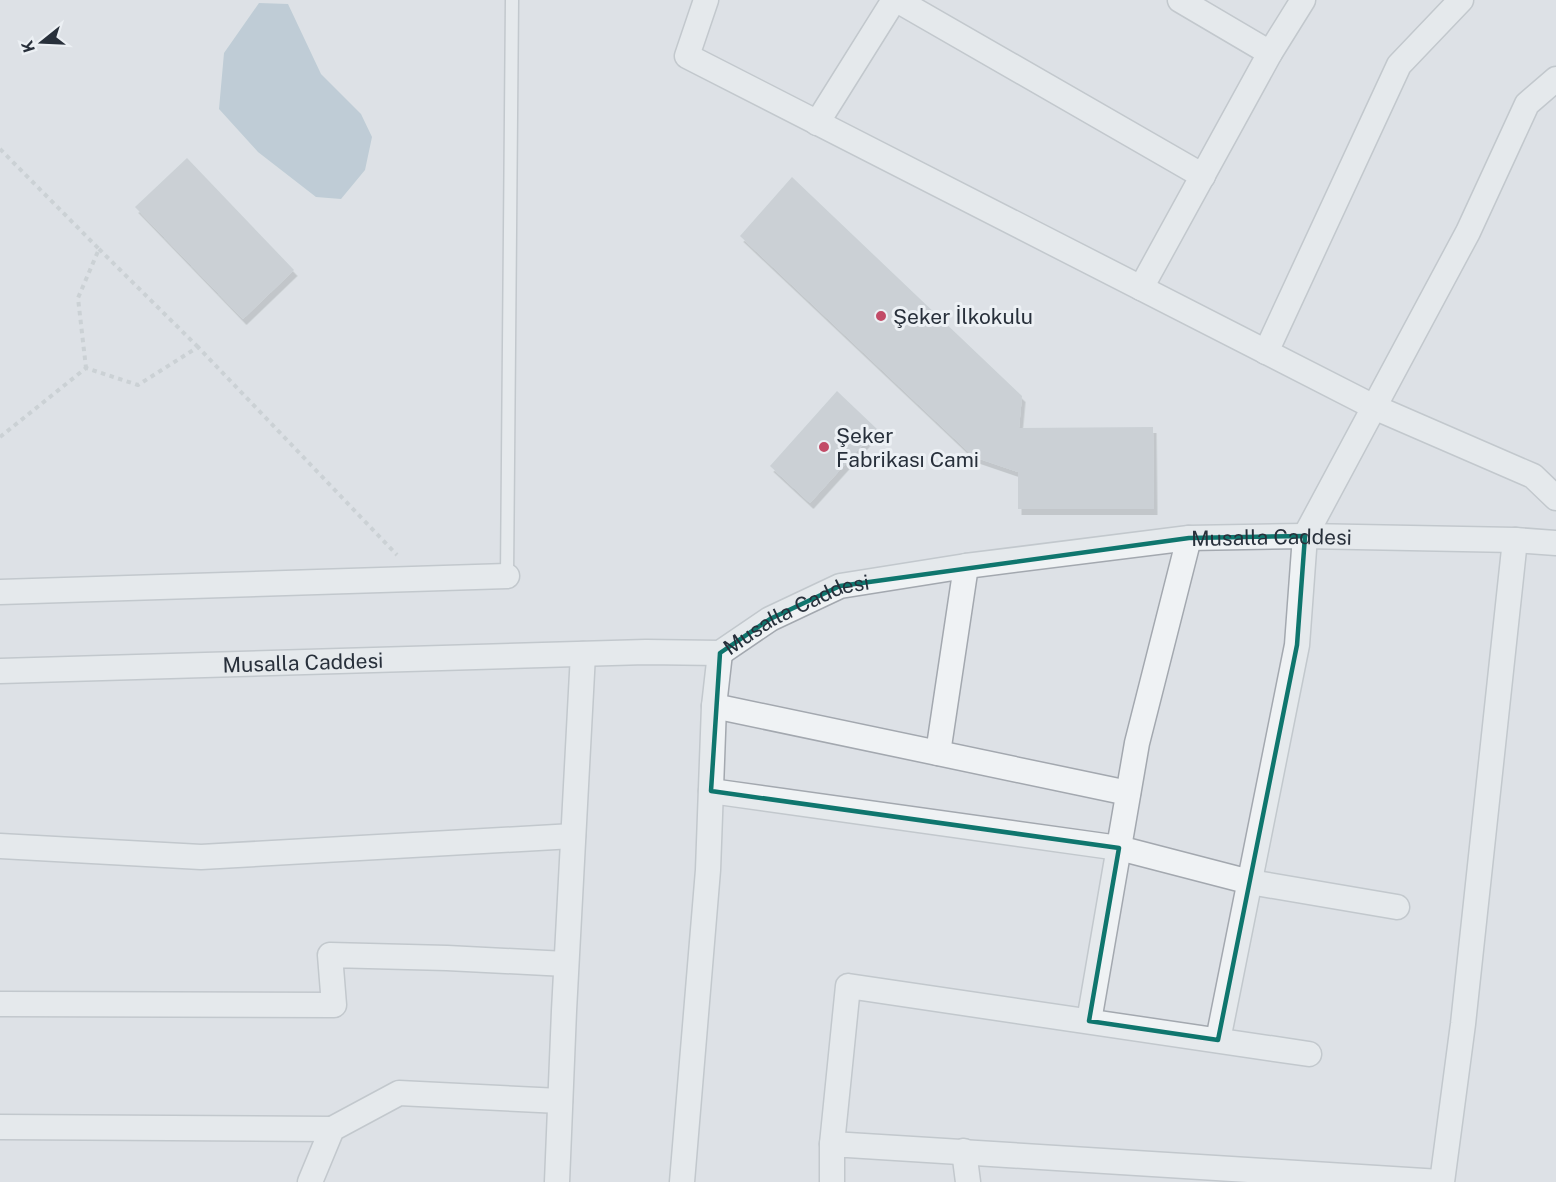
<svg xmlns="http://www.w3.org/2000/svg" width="1556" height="1182" font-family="'Public Sans',sans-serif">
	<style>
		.water { fill: #9bb2c3 }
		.building { fill: #b5bbc2; filter: url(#shadow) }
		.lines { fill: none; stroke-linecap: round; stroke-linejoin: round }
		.lane-casing { stroke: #a3a8af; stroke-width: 15 }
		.street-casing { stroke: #a3a8af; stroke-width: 27 }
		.path { stroke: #b7bcc0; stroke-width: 4; stroke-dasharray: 4.5 4.5; stroke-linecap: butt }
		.lane { stroke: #eff2f4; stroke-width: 12 }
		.street { stroke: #eff2f4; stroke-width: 24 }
		.marked { fill: none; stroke: #0f766e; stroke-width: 4.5; stroke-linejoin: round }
		.poi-dot { fill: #c24b67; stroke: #ecf0f4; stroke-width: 2 }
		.labels { text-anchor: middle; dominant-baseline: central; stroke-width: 6; stroke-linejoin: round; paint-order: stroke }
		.poi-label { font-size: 21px; fill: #28303b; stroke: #ecf0f4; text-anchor: start }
		.street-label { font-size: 21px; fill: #28303b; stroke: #ecf0f4 }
	</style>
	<defs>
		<filter id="shadow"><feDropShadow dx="3.5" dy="6" stdDeviation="0" flood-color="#0004"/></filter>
	</defs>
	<rect width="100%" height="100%" fill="#dde1e6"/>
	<!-- water -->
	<polygon class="water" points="259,3 288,4 321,74 361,114 372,137 365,170 341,199 316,197 258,152 219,109 224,53"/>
	<!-- building -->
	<g class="building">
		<polygon points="187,158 294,270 243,319 135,207"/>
		<polygon points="792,177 1022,396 1019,428 1153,427 1154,509 1018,509 1018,472 974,457 740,236"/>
		<polygon points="837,391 877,429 810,503 770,466"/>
	</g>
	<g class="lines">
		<!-- lane casing -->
		<g class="lane-casing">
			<polyline id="lane" points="507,576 512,0"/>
		</g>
		<!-- street casing -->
		<g class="street-casing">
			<g id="street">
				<polyline points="706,0 687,56 1374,407 1533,476 1556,498"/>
				<polyline points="897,0 1203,176"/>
				<polyline points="1180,0 1270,53"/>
				<polyline points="817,123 894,0"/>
				<polyline points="1141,288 1270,53 1303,0"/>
				<polyline points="1266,352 1399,65 1461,0"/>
				<polyline points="0,592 507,576"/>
				<path id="s1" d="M0,671L646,652L720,653L770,619L840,586L966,566L1189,538L1305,536L1515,540L1556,543"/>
				<polyline points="714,706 1128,793"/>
				<polyline points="938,753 966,566"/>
				<polyline points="711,791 1119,848 1250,882 1397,907"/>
				<polyline points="0,846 201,857 573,836"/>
				<polyline points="0,1004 334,1005 330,955 447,958 566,964"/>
				<polyline points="1089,1021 1137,743 1189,538"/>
				<polyline points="1218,1040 1297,645 1305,536 1468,232 1527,104 1556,79"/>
				<polyline points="0,1127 332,1129"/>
				<polyline points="832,1144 848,986 1309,1054"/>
				<polyline points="964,1151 968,1182"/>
				<polyline points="310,1182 332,1129 399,1093 560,1101"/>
				<polyline points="557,1182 564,1011 583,654"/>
				<polyline points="682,1182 708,870 714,706 720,653"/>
				<polyline points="832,1182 832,1144 1440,1182"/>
				<polyline points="1442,1182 1463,1024 1515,540"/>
			</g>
		</g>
		<!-- path -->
		<g class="path">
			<polyline points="0,149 99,249 78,298 86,368"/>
			<polyline points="99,249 198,347"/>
			<polyline points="0,437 86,368 138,385 198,347 397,555"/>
		</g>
		<!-- lane -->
		<use href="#lane" class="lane"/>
		<!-- street -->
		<use href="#street" class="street"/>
	</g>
	<!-- marked area -->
	<path d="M0 0H1556V1182H0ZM1305,536L1297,645L1218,1040L1089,1021L1119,848L711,791L720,653L770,619L840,586L1189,538Z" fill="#dde1e6" fill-opacity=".55" fill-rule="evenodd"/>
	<path class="marked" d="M1305,536L1297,645L1218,1040L1089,1021L1119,848L711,791L720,653L770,619L840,586L1189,538Z"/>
	<!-- markers -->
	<g class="poi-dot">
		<circle cx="881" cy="316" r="6"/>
		<circle cx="824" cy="447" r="6"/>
	</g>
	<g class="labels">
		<!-- poi labels -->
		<g class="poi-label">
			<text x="893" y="316">Şeker İlkokulu</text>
			<text x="836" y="435">Şeker<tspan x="836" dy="24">Fabrikası Cami</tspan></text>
		</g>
		<!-- street labels -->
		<g class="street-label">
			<text stroke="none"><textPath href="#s1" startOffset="1293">Musalla Caddesi</textPath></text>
			<text stroke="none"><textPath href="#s1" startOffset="807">Musalla Caddesi</textPath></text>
			<text stroke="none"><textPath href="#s1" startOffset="303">Musalla Caddesi</textPath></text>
		</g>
	</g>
	<!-- north arrow -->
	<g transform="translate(42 42) rotate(252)" stroke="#ecf0f4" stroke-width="4.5" paint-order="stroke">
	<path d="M0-4.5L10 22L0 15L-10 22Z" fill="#28303b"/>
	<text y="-9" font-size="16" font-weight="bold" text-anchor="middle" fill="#28303b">K</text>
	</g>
</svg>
